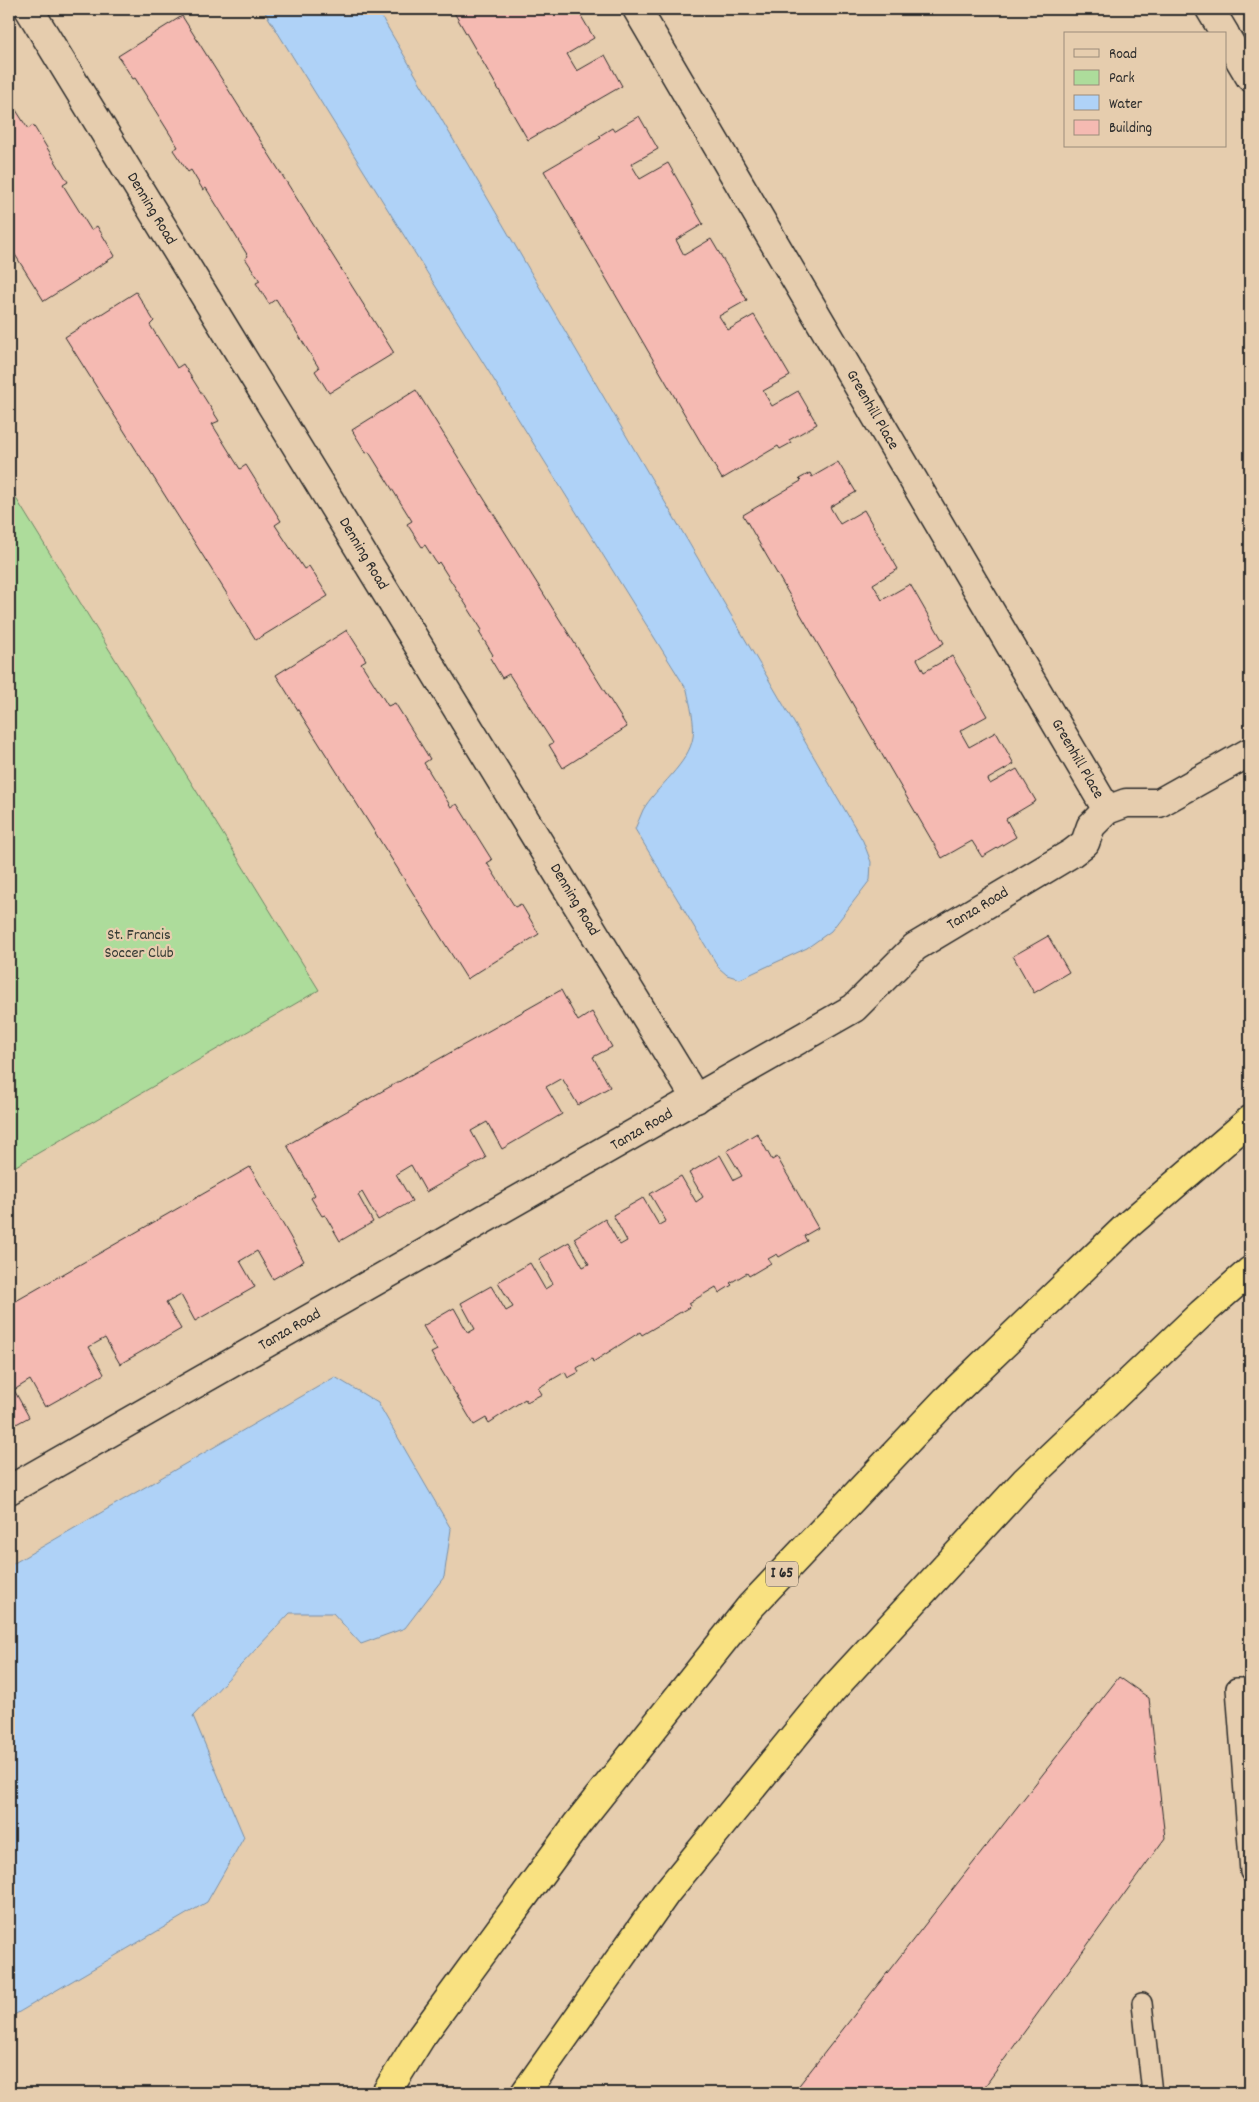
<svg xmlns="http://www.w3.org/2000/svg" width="1259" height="2102" font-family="Dekko,sans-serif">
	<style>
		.green { fill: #addc9b; stroke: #6c8463 }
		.water { fill: #afd2f7; stroke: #7a8fa5 }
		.building { fill: #f5bab2; stroke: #2b2b2b }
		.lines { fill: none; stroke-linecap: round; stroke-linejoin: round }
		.lane-casing { stroke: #2b2b2b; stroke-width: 22 }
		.street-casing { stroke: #2b2b2b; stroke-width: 31 }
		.highway-casing { stroke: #2b2b2b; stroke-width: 31 }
		.lane { stroke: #e6cdae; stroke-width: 19 }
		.street { stroke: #e6cdae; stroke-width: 28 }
		.highway { stroke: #f9e181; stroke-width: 28 }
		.labels { text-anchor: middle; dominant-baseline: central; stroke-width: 4.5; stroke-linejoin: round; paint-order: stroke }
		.shield { fill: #e6cdae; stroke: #635c52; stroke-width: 1 }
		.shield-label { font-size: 15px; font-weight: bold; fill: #2b2b2b }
		.street-label { font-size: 16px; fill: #2b2b2b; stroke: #e6cdae }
		.park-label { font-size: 16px; fill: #383d36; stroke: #e6cdae }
	</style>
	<rect width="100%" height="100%" fill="#e6cdae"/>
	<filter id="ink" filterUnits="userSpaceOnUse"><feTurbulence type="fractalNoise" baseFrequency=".02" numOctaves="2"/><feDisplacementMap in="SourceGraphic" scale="10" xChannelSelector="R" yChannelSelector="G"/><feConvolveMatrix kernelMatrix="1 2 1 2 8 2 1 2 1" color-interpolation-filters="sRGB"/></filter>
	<g filter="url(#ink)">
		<!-- green -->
		<polygon class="green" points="9,487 319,990 9,1170"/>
		<!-- water -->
		<g class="water">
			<path d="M263,9H377L863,841L871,862L870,880L831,931L807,948L740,979L727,975L719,968L635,829C638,823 640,816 643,810C656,787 689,764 693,737C695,722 690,705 687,690Z"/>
			<polygon points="335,1377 378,1403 451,1529 444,1577 405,1628 361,1644 333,1613 290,1613 193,1716 244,1837 207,1902 9,2018 9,1566"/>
		</g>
		<!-- building -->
		<g class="building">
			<polygon points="452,9 577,9 594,38 567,54 577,71 605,55 622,86 528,140"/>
			<polygon points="182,16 394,353 329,393 315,371 319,368 276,299 269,304 256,283 260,281 245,258 248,256 206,188 203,190 191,170 188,172 173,150 178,147 135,78 133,79 118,56"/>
			<polygon points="9,99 28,129 33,125 68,182 63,185 91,230 97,226 115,256 44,301 9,245"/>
			<polygon points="639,116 658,149 631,164 640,179 668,163 703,224 676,240 684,255 711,239 747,300 719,316 728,330 754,315 790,376 763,391 772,406 798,391 817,424 789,440 791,443 780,449 778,446 722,479 544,171 601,138 599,136 612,128 614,131"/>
			<polygon points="136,292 154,321 150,325 177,368 183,364 219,421 212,424 240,469 246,465 281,521 275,525 304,569 309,566 328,596 256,640 65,337"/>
			<polygon points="416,390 627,727 563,768 549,745 553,743 509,674 502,678 490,658 493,655 479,632 482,630 439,562 437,564 425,545 422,547 407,524 412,521 369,452 366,453 352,430"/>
			<polygon points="838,462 856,492 830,507 840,524 864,510 898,569 873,584 882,600 910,584 944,643 917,659 924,672 952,656 987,716 960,731 969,747 996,732 1014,764 988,779 990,784 1017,769 1036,801 1006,819 1016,837 982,857 972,841 942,858 743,515 801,481 799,479 810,473 812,477"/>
			<polygon points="347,630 366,660 361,663 388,706 395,703 430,759 424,763 451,807 457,804 492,860 487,863 515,907 521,904 539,934 467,979 276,675"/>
			<polygon points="1048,936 1069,972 1034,993 1013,956"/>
			<polygon points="561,990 578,1021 592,1012 612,1047 593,1057 610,1087 578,1105 562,1078 546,1087 562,1114 502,1149 487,1122 471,1131 486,1158 426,1192 411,1165 396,1174 412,1201 378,1220 362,1192 358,1195 373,1222 340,1241 325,1215 322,1216 311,1198 315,1195 287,1145"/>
			<polygon points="757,1133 772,1160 777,1157 818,1228 804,1236 807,1241 779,1257 777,1254 768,1259 771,1263 749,1276 747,1273 730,1283 732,1285 719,1293 716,1287 689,1303 691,1306 642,1335 640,1332 593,1362 592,1359 577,1368 579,1372 568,1378 565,1372 538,1388 542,1394 527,1402 525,1399 489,1423 486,1418 474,1425 431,1353 437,1350 423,1326 454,1308 468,1333 475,1329 461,1303 491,1286 506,1311 513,1307 498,1282 530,1263 545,1289 553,1284 539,1259 569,1242 583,1267 589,1264 574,1238 605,1219 620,1245 627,1241 613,1215 643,1198 659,1225 666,1221 650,1194 681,1176 696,1202 703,1197 689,1173 720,1155 734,1180 742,1176 727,1151"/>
			<polygon points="250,1167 304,1261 273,1279 257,1251 240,1261 255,1287 195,1321 181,1295 166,1303 181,1329 120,1364 105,1338 89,1347 104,1374 45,1407 30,1380 14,1390 29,1417 9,1428 9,1305"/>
			<polygon points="1119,1677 1149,1698 1165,1838 980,2093 793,2093"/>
		</g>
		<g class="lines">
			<!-- lane casing -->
			<g class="lane-casing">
				<g id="lane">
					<polyline points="1250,1688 1236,1688 1250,1872"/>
					<polyline points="1142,2003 1152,2093"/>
				</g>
			</g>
			<!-- street casing -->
			<g class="street-casing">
				<g id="street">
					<polyline points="29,9 696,1099"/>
					<polyline points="637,9 1107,810"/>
					<polyline points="1210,9 1225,34"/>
					<polyline points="1225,35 1250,77"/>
					<polyline points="9,1490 854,1008 915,947 1072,853 1085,843 1091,826 1107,810 1126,803 1159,803 1250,752"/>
				</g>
			</g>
			<!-- highway casing -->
			<g class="highway-casing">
				<g id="highway">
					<polyline points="386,2093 421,2037 577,1824 750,1607 946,1400 1128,1225 1250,1120"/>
					<polyline points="525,2093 666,1893 832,1690 1025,1481 1202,1313 1250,1271"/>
				</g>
			</g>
			<!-- lane -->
			<use href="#lane" class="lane"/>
			<!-- street -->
			<use href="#street" class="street"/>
			<!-- highway -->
			<use href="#highway" class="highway"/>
		</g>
	</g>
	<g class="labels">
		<!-- shield labels -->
		<rect class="shield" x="766" y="1561.5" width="32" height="25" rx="4"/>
		<g class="shield-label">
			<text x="782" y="1574">I 65</text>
		</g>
		<!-- street labels -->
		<g class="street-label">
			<text transform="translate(151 209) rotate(59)">Denning Road</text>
			<text transform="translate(872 410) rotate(60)">Greenhill Place</text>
			<text transform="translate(363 554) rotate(59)">Denning Road</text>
			<text transform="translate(1077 759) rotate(60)">Greenhill Place</text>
			<text transform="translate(574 900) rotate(59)">Denning Road</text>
			<text transform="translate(978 909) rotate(-31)">Tanza Road</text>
			<text transform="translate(642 1130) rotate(-30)">Tanza Road</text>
			<text transform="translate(290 1330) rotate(-30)">Tanza Road</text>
		</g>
		<!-- park labels -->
		<g class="park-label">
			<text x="139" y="935">St. Francis<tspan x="139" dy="18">Soccer Club</tspan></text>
		</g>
	</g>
	<!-- margin -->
	<rect width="1259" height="2102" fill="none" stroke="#e6cdae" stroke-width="30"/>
	<rect x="15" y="15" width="1229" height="2072" fill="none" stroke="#2b2b2b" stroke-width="2" filter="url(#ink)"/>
	<!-- legend -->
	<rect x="1064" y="32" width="162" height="115" fill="#e6cdae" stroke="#9b8c7a"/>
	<rect x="1074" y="49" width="25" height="8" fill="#e6cdae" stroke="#9b8c7a"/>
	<text x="1109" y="58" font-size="15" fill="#2b2b2b">Road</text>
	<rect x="1074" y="70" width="25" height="15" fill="#addc9b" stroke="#9b8c7a"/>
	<text x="1109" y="82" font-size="15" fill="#2b2b2b">Park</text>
	<rect x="1074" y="95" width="25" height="15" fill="#afd2f7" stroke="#9b8c7a"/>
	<text x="1109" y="108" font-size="15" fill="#2b2b2b">Water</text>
	<rect x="1074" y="120" width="25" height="15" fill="#f5bab2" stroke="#9b8c7a"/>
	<text x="1109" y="132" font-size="15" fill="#2b2b2b">Building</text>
</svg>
